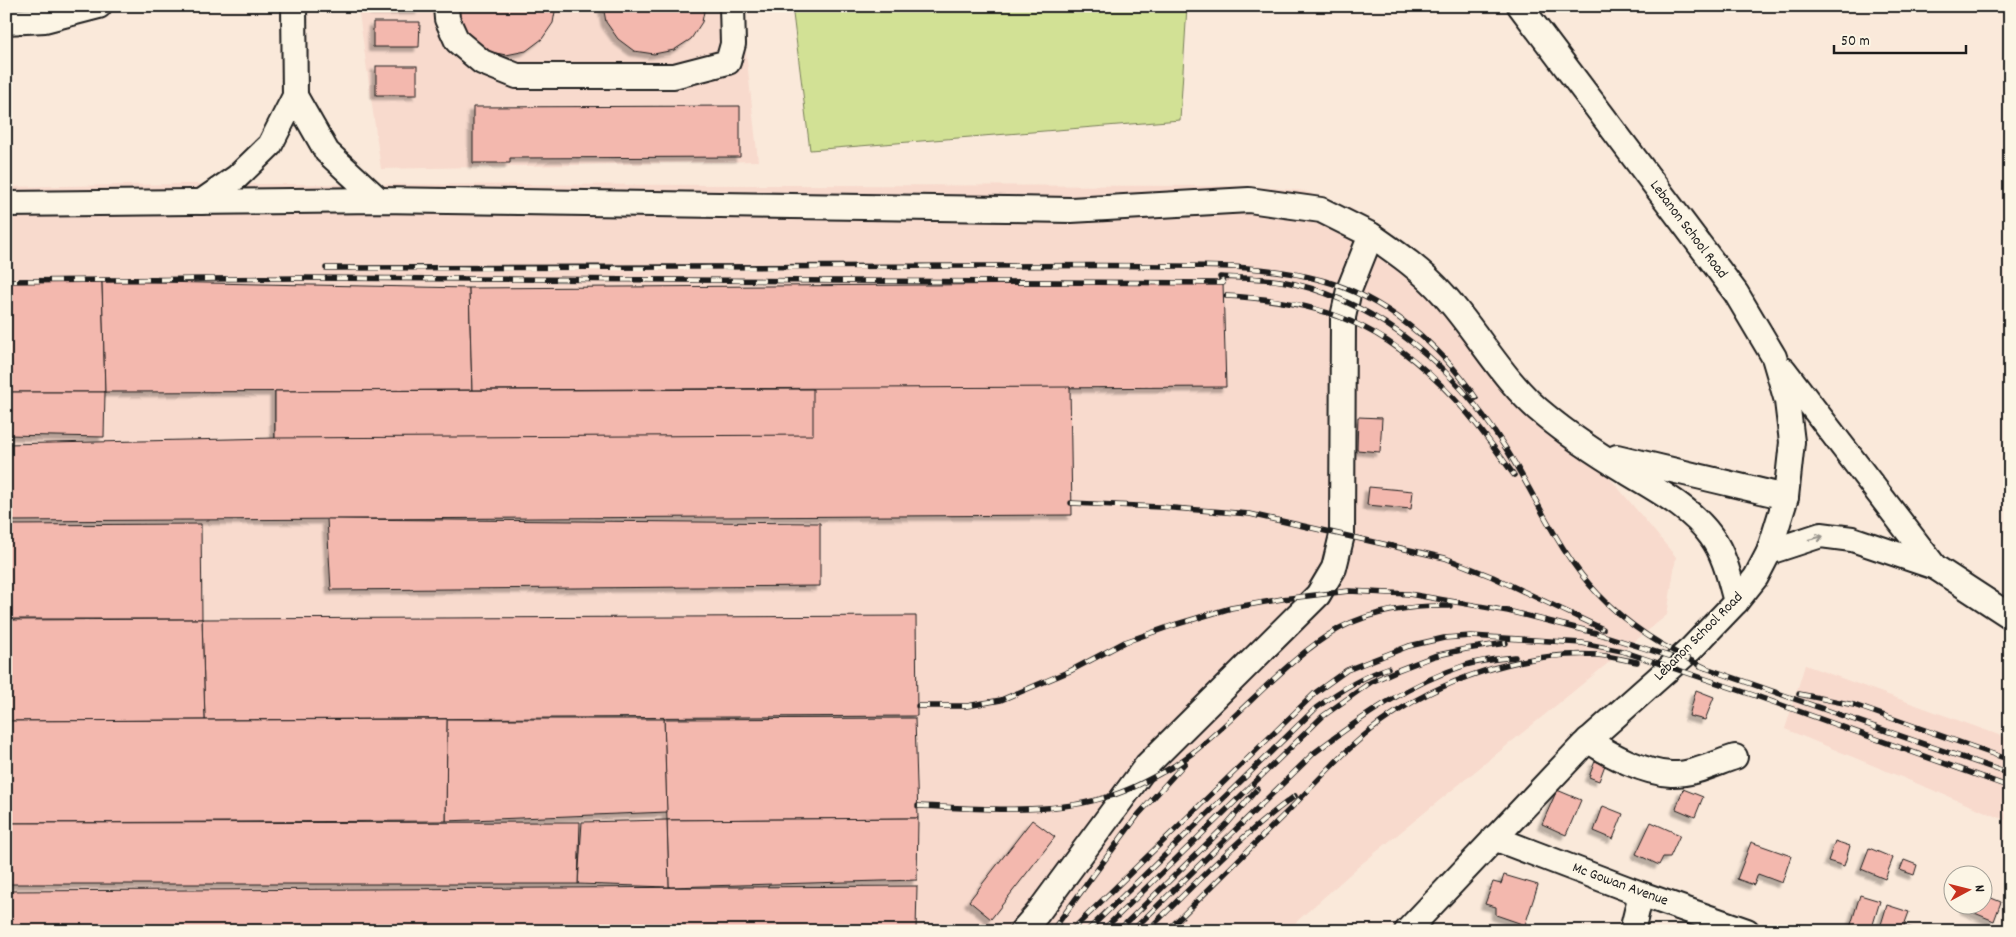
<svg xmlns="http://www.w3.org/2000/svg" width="2016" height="937" font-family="Dekko,sans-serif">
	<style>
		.built { fill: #f8dacd }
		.green { fill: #d2e195; stroke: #777e58 }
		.building { fill: #f3b8ae; stroke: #1c1c1c; filter: url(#shadow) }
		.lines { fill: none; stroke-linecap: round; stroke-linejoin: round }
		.minor-casing { stroke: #1c1c1c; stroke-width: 28 }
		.minor { stroke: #fcf5e5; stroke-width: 24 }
		.rail-casing { stroke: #1c1c1c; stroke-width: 5.5 }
		.rail { stroke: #fcf5e5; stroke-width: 4; stroke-dasharray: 11; stroke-linecap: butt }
		.oneway { stroke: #97938b }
		.labels { text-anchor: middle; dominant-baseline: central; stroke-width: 4; stroke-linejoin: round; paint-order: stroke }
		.street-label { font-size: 15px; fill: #1c1c1c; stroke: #fcf5e5 }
	</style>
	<defs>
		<filter id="shadow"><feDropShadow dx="-4.5" dy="4.5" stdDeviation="1" flood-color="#0004"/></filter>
	</defs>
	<rect width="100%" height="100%" fill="#fae9da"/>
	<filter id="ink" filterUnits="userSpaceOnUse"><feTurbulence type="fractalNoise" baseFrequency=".02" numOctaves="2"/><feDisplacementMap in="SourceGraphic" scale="10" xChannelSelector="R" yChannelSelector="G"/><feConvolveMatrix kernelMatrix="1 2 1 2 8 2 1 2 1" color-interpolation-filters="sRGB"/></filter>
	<g filter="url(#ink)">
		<!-- built -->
		<g class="built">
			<polygon points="358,6 741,6 758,161 381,169"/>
			<polygon points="182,184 1250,186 1304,191 1352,209 1440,275 1676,557 1667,615 1359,866 1286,931 6,931 6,187"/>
			<polygon points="1805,665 2010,739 2010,822 1785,729"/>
		</g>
		<!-- green -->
		<polygon class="green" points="792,6 1187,6 1180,120 810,150"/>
		<!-- building -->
		<g class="building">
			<rect x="375" y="6" width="45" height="4"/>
			<polygon points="455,6 556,6 553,23 542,39 526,51 506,55 486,51 469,40 458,23"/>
			<polygon points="603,6 705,6 702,22 691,39 674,50 654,54 634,51 618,39 606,22"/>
			<polygon points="373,22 420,22 419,47 373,47"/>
			<rect x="376" y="66" width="41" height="29"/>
			<polygon points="740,106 740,157 510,158 510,163 473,163 473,107"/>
			<polygon points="6,281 102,281 105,392 6,392"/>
			<polygon points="102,281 469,288 472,391 105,392"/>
			<polygon points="1223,283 1226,387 472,391 469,288"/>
			<polygon points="1070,387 1072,515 6,521 6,444 275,438 275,391"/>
			<polygon points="813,389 813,435 275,438 275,391"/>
			<polygon points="6,392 105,392 104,437 6,435"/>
			<polygon points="1358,417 1382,418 1380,452 1357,450"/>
			<polygon points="1369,487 1413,491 1411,509 1367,505"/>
			<polygon points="327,519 820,523 820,586 331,590"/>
			<polygon points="201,524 202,619 6,619 6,525"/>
			<polygon points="916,616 917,716 205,720 202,619"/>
			<polygon points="202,619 205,720 6,721 6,620"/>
			<polygon points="1696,690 1714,697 1705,720 1689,716"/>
			<polygon points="915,718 918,818 667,820 664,719"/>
			<polygon points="447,719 664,719 667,812 446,821"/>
			<polygon points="447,719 446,821 6,823 6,721"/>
			<polygon points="1595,761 1605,765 1599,781 1589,777"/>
			<polygon points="1683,789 1703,797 1695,817 1676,809"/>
			<polygon points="1557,790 1581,800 1566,835 1542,824"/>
			<polygon points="1603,806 1623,814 1613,839 1594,831"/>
			<polygon points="918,818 917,880 669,887 667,820"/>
			<polygon points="667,820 669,887 578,884 582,822"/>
			<polygon points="1032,820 1055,837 991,919 969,901"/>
			<polygon points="580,822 578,884 6,884 6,823"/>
			<polygon points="1651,822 1680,835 1670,857 1663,857 1659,865 1636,854"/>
			<polygon points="1835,841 1850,846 1844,866 1828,861"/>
			<polygon points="1751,842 1791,856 1782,883 1758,874 1754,885 1737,879"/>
			<polygon points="1869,848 1893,858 1885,879 1861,869"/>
			<polygon points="1904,860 1917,865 1914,875 1900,870"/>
			<polygon points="1504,875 1538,885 1525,925 1496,915 1496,907 1485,904 1493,882 1501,884"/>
			<polygon points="917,886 916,931 6,931 6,891"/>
			<polygon points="1860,895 1880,901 1871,931 1849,931"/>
			<polygon points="1984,895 2001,902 1994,921 1965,909 1966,904 1984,904"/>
			<polygon points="1887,905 1909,912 1902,931 1879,931"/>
			<polygon points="1908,927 1921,931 1907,931"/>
		</g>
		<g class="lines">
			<!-- minor casing -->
			<g class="minor-casing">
				<g id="minor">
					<polyline points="446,6 447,19 457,41 482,62 517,76 674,76 728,62 733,44 732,6"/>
					<polyline points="6,22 45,20 99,6"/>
					<polyline points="295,96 327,152 379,200"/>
					<polyline points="201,202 237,177 270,145 295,96 294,6"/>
					<polyline points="6,204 379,200 1071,210 1249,200 1321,210 1371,235 1349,290 1343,317 1342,535 1334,568 1318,595 1147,765 1037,914 1022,931"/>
					<path d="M1371,235C1397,253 1423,271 1444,295C1479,334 1504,383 1546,416C1571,437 1599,455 1627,472C1656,490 1690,507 1711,536C1725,555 1730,580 1736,602"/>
					<polyline points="1784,370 1935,567 2010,616"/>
					<polyline points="1617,457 1786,497"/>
					<polyline points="1769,552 1821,535 1852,539 1935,567"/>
					<path d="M1588,740C1609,755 1645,773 1671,774C1692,775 1716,763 1735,757"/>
					<polyline points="1494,838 1641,894 1747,931"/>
					<polyline points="1407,931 1583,745 1691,649 1736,602 1756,577 1769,552 1786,497 1792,442 1787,401 1774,357 1736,293 1520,6"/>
					<polyline points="1632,931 1641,894"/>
				</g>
			</g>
			<!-- minor -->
			<use href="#minor" class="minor"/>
			<!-- rail casing -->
			<g class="rail-casing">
				<g id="rail">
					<path d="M326,268C540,269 754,268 969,266C1035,266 1101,265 1167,266C1219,266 1270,266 1321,280C1385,297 1440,345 1476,398"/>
					<path d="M6,281L299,278L1223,283L1220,277C1245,278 1271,278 1295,284C1382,305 1456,370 1503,444C1535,493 1557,551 1598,594C1630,628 1665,648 1706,668"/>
					<path d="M1226,296C1335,301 1397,332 1468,414C1484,433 1499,454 1514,475"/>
					<polyline points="1071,503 1160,507 1250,514 1445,558 1493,577 1603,629"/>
					<polyline points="1700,666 2010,774"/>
					<polyline points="1799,694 1854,705 2010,760"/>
					<polyline points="918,706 967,706 1001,700 1070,671 1125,642 1174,625 1231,608 1282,599 1349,591 1409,594 1508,611 1596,633 1672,657"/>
					<path d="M918,806C981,808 1049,816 1110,796C1128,791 1145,782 1161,773C1186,761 1207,741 1227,723C1261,692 1300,650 1340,628C1372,611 1413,605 1450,606"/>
					<polyline points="1052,931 1138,815 1185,763"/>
					<polyline points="1071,931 1315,693 1347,670 1409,646 1444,638 1471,636 1582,643 1622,651 1759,697 2010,787"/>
					<path d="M1087,931L1316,708C1339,691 1361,677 1388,668"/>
					<polyline points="1102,931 1323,716 1371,682 1398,670 1434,656 1466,649 1506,643"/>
					<polyline points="1118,931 1227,824 1257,789"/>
					<path d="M1132,931L1314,753C1360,718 1410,683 1466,665C1482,660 1498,659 1515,657"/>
					<path d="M1147,931C1195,884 1241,835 1295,796"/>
					<path d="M1167,931C1207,891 1247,851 1288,811C1318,781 1346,748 1380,723C1439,680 1523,651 1597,655C1610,656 1624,660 1637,662"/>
				</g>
			</g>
			<!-- rail -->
			<use href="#rail" class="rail"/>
		</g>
		<!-- one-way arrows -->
		<defs><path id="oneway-shaft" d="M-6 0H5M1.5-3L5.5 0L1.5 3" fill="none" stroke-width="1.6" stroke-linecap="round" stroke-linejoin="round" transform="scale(1.25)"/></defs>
		<use class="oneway" href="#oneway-shaft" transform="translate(1816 538) rotate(-13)"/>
	</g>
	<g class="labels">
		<!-- street labels -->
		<g class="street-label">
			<text transform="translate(1688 230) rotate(53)">Lebanon School Road</text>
			<text transform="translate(1699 637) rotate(-45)">Lebanon School Road</text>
			<text transform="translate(1620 885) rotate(20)">Mc Gowan Avenue</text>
		</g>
	</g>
	<!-- margin -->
	<rect width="2016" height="937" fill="none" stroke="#fcf5e5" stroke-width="25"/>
	<rect x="12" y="12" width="1991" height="912" fill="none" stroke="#1c1c1c" stroke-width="2" filter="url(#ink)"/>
	<!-- north arrow -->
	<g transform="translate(1968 890) rotate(83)"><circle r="24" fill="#fcf5e5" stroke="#a29e95"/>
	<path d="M0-4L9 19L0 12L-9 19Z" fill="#c8321e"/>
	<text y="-8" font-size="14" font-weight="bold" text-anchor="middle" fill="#1c1c1c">N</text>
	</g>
	<!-- scale -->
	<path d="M1834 45v8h132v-8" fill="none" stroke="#1c1c1c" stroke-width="2.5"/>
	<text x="1841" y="45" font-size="15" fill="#1c1c1c" stroke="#fcf5e5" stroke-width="4" paint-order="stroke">50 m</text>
</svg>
